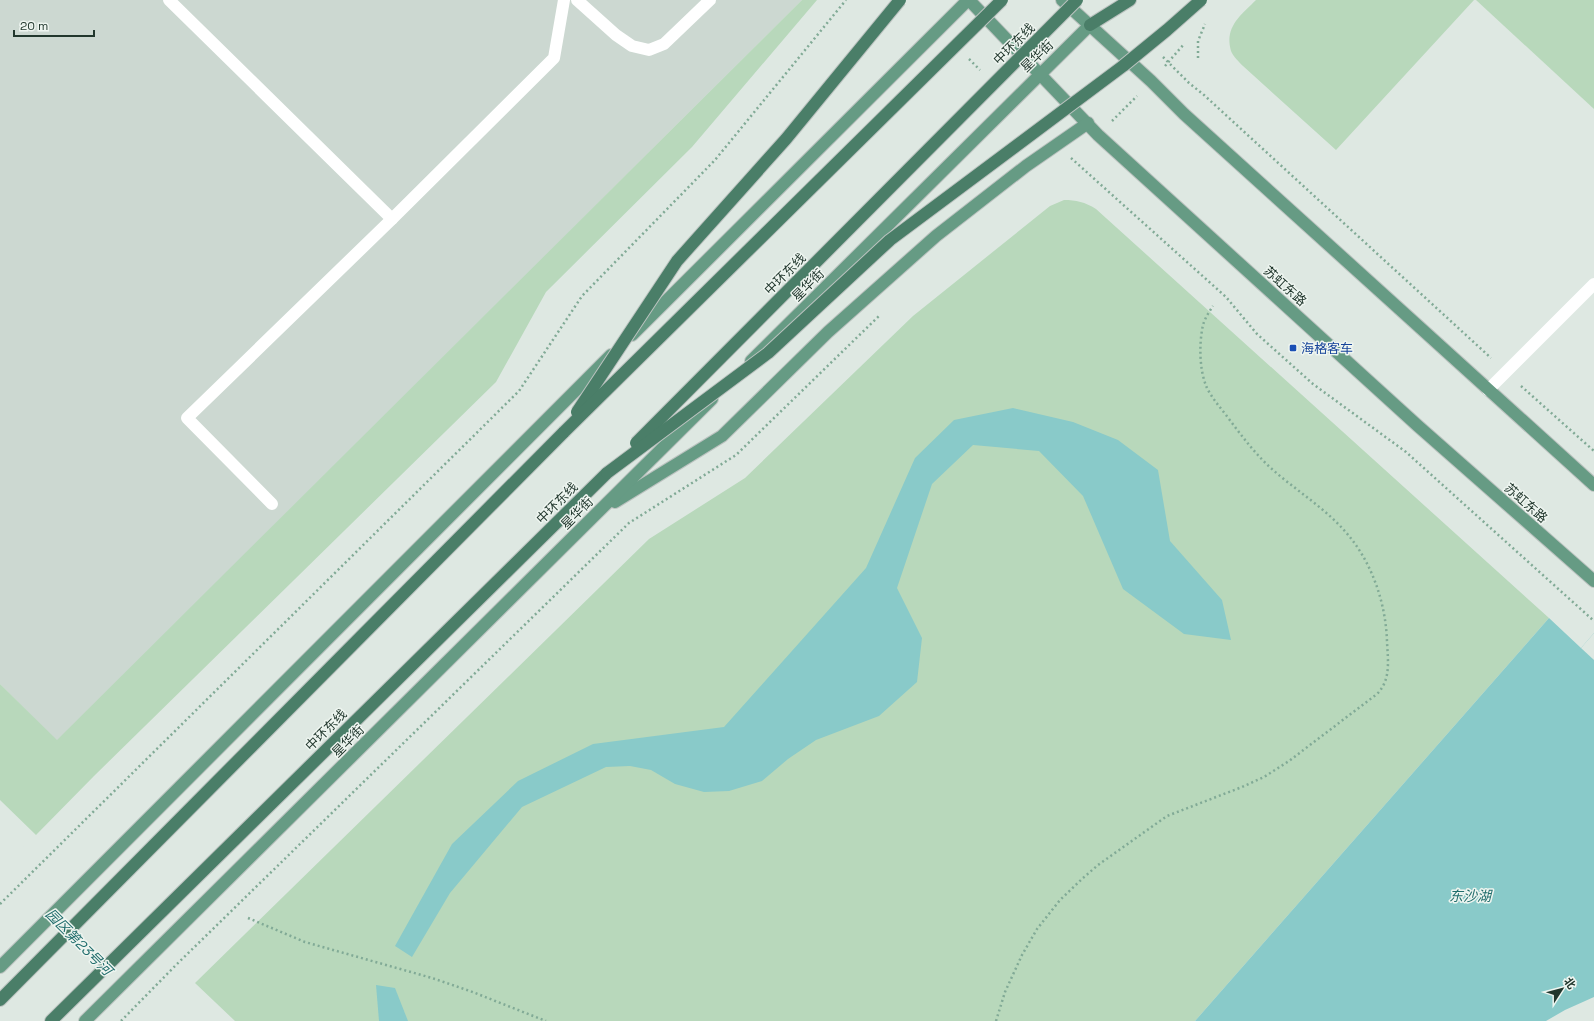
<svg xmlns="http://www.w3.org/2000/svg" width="1594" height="1021" font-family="'Space Grotesk','Noto Sans SC',sans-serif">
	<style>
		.built { fill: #ccd8d1 }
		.green { fill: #b8d8bb }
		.water { fill: #89cac9 }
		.pier { fill: #dee8e2 }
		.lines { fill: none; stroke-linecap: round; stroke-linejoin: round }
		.primary-casing { stroke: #bcc3c0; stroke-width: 14 }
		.trunk-casing { stroke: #bcc3c0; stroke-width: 14 }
		.path { stroke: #81aa96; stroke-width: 2.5; stroke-dasharray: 2 3; stroke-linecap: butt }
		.service { stroke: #fff; stroke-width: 12 }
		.primary { stroke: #669b84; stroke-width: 12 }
		.trunk { stroke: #4a7e68; stroke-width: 12 }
		.trunk-bridge-casing { stroke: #bcc3c0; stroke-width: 14; stroke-linecap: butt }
		.trunk-bridge { stroke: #4a7e68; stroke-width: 12 }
		.transit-dot { fill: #1a4fb4; stroke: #eef5f0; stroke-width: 1.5 }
		.labels { text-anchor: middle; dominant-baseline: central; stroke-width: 3; stroke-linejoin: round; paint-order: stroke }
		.street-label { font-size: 13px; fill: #21372d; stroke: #eef5f0 }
		.transit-label { font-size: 13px; fill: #164399; stroke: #eef5f0; text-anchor: start }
		.water-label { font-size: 14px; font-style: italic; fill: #206d6c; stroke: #eef5f0 }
	</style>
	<rect width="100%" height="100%" fill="#dee8e2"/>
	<!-- built -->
	<polygon class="built" points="0,0 802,0 57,741 0,684"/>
	<!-- green -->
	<g class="green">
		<polygon points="802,0 817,0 692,147 546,292 496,382 94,776 36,835 0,800 0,684 57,740"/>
		<path d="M1256,0H1474L1336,150L1243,66C1239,62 1233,56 1231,51C1224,27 1241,15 1256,0Z"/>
		<polygon points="1476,0 1594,0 1594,109"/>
		<path d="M1064,200C1076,200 1085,202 1096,209L1549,618L1195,1021H235L195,983L649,539L745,478L913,316L1050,206Z"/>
	</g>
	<!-- water -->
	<g class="water">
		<polygon points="1013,408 1073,422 1118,440 1158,470 1170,541 1222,600 1231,640 1184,634 1123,589 1083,496 1039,451 973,445 932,484 897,588 922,638 917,682 879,716 816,740 788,759 762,781 729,791 704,792 675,784 651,770 630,766 606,767 522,807 450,893 412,957 395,946 452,844 518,781 593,744 724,727 866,568 915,458 954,420"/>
		<polygon points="1549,618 1581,648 1594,633 1594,997 1565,1010 1546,1021 1195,1021"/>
		<polygon points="376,985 395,988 408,1021 379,1021"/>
	</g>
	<!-- pier -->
	<g class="pier">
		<polygon points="1594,633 1594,660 1581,648"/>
		<polygon points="36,835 50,848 52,847 55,850 160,947 169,956 168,958 195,983 155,1021 118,1021 111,1015 110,1016 0,909 0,868"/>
	</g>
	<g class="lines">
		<!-- primary casing -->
		<g class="primary-casing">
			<g id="primary">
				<polyline points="969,0 1098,135 1418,426 1594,581"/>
				<polyline points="1062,0 1151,81 1184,114 1594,485"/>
				<polyline points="632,335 968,0"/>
				<polyline points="751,361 1090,25"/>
				<polyline points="615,502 722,436 828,332 936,236 1026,166 1088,123"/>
				<polyline points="0,967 611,355"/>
				<polyline points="85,1021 712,399"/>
			</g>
		</g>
		<!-- trunk casing -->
		<g class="trunk-casing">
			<g id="trunk">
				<polyline points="1090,25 1130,0"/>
				<polyline points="0,1000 564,432"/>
				<polyline points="51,1021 607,473"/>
			</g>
		</g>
		<!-- path -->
		<g class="path">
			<polyline points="1163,57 1189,83 1204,95 1491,358"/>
			<polyline points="1198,58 1198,41 1205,24"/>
			<polyline points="969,59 980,70"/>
			<polyline points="1165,66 1184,44"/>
			<polyline points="1112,121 1137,96"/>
			<polyline points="1071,158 1226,297 1257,334 1313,384 1406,452 1594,621"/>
			<polyline points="1521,386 1594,451"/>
			<polyline points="0,904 519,391 582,296 715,160 846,0"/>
			<polyline points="248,918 305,942 432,978 470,991 546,1021"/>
			<polyline points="121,1021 176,965 629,523 736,455 879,316"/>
			<path d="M996,1021L1005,992L1022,955L1037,929L1060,900L1083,878L1098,865L1167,816L1242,787L1264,777L1289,761L1377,694C1391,680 1388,661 1387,642C1386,605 1373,565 1349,536C1328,510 1298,492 1273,470C1255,454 1241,435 1226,415C1219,406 1212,398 1207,388C1199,370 1199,343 1203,325C1205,318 1209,312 1213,306"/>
		</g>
		<!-- service -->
		<g class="service">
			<polyline points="169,0 392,219"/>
			<polyline points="577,0 616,35 632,46 649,50 664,44 710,0"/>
			<polyline points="1488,390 1594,284"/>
			<polyline points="272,504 187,418 392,219 554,58 564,0"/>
		</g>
		<!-- primary -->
		<use href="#primary" class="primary"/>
		<!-- trunk -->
		<use href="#trunk" class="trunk"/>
		<!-- trunk-bridge casing -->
		<g class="trunk-bridge-casing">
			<g id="trunk-bridge">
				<polyline points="577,412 677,261 786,139 900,0"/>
				<polyline points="564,432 1002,0"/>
				<polyline points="636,443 1077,0"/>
				<polyline points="607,473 768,353 890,240 1123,66 1167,30 1201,0"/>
			</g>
		</g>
		<!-- trunk-bridge -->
		<use href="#trunk-bridge" class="trunk-bridge"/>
	</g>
	<!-- markers -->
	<rect class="transit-dot" x="1289" y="344" width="8" height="8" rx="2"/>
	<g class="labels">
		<!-- street labels -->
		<g class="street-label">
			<text transform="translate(1014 44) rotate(-45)">中环东线</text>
			<text transform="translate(1037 56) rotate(-44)">星华街</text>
			<text transform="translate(785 274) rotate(-45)">中环东线</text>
			<text transform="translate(808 285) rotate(-45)">星华街</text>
			<text transform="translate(1285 286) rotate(42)">苏虹东路</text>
			<text transform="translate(557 503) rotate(-45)">中环东线</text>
			<text transform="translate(1526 503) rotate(41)">苏虹东路</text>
			<text transform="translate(577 513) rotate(-45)">星华街</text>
			<text transform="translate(326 730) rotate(-45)">中环东线</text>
			<text transform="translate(348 741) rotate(-45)">星华街</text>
		</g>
		<!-- transit labels -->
		<g class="transit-label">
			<text x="1301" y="348">海格客车</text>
		</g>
		<!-- water labels -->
		<g class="water-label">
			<text x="1470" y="896">东沙湖</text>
			<text transform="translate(79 942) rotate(45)">园区第23号河</text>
		</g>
	</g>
	<!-- north arrow -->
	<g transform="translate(1562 989) rotate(54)" stroke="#eef5f0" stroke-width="3" paint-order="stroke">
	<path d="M0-3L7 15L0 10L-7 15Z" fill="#21372d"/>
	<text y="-6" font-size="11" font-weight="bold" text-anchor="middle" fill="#21372d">北</text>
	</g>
	<!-- scale -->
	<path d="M14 30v6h80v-6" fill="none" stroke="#21372d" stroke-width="2"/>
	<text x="20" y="30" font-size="12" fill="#21372d" stroke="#eef5f0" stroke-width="3" paint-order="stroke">20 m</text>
</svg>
